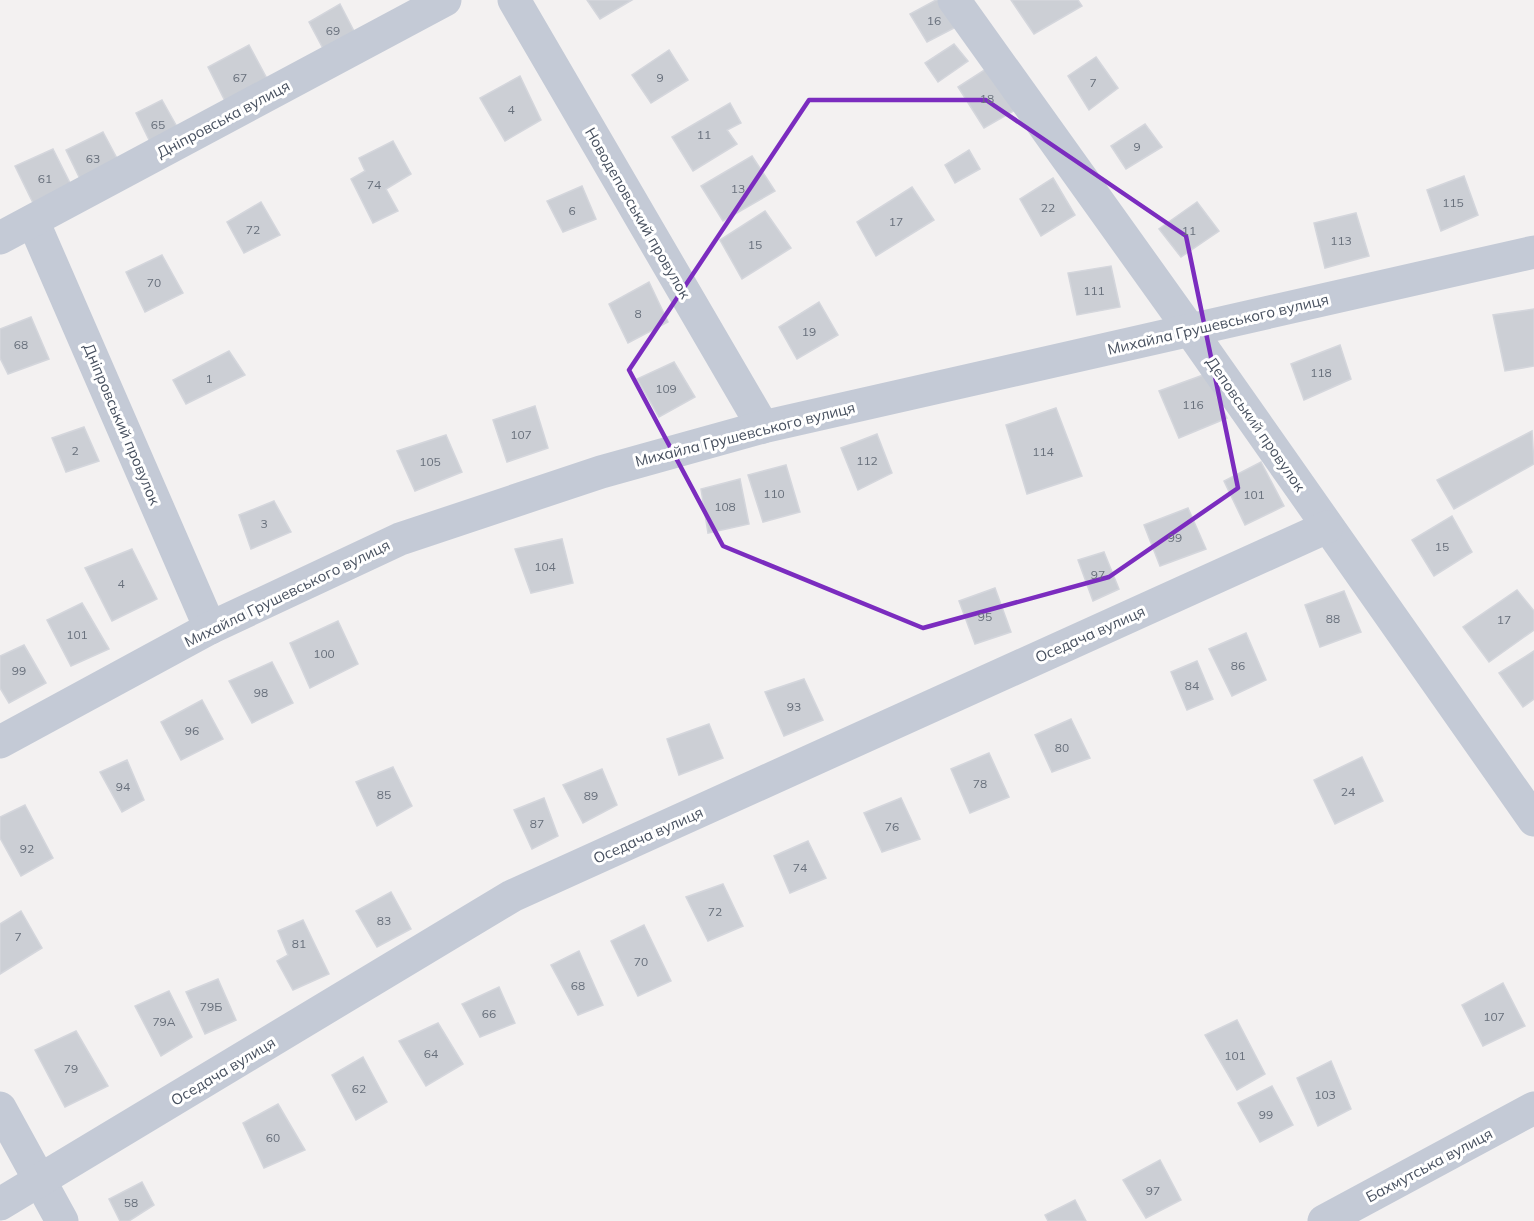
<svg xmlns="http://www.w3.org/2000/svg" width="1534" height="1221" font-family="Mulish,sans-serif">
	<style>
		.building { fill: #cccfd5; stroke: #d4d6dc; stroke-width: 1.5 }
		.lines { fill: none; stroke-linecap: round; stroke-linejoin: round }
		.minor { stroke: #c4cad6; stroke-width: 33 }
		.tertiary { stroke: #c4cad6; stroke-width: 33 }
		.marked { fill: none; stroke: #7b2cbf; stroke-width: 4.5; stroke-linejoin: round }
		.labels { text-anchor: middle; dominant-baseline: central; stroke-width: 6; stroke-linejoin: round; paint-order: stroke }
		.number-label { font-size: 12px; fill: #68707c }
		.street-label { font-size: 15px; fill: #47505f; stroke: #fff }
	</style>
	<rect width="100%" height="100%" fill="#f3f1f1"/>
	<!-- building -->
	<g class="building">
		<polygon points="587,0 632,0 600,19"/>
		<polygon points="936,0 942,0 958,26 927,42 910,14"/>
		<polygon points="1011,0 1078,0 1082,6 1034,34"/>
		<polygon points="340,4 358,39 327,56 309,22"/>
		<polygon points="954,44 968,61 938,82 925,63"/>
		<polygon points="249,45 272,88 230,111 208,67"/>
		<polygon points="669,50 688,80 651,103 632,75"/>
		<polygon points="1096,57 1118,88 1089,110 1068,76"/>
		<polygon points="989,67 1017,109 984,128 958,87"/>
		<polygon points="520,76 541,120 505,141 480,98"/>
		<polygon points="162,100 181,134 154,150 136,113"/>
		<polygon points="730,103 741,123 727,130 737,144 693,171 672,137"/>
		<polygon points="1145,124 1162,147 1126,169 1111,146"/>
		<polygon points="103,132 121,166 83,185 66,150"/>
		<polygon points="393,141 411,174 386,189 398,211 373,223 351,179 365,171 359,158"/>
		<polygon points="53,149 74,191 36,209 15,166"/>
		<polygon points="969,150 980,169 955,183 945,165"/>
		<polygon points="752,156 775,191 723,221 701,186"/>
		<polygon points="1464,176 1478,215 1441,231 1427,190"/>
		<polygon points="1053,178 1075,215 1041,236 1020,199"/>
		<polygon points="582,186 596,219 563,232 547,201"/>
		<polygon points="912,187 934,220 876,256 857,222"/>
		<polygon points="261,202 280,235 244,253 227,222"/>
		<polygon points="1197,202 1219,231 1181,257 1159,229"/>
		<polygon points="765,211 791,248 742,279 720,240"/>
		<polygon points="1356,213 1369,256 1325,268 1314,223"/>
		<polygon points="162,255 183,293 145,312 126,272"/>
		<polygon points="1111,266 1120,307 1077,315 1068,273"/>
		<polygon points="649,282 668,322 628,343 609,304"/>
		<polygon points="819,302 838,335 797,359 779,327"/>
		<polygon points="1534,309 1534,366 1505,371 1493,315"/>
		<polygon points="31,317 49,359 8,374 0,358 0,329"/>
		<polygon points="1340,345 1351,379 1304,400 1291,364"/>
		<polygon points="229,351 245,375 186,404 173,380"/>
		<polygon points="674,362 695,397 659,417 637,379"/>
		<polygon points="1206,374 1227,418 1179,438 1159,391"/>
		<polygon points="535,406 548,448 507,462 493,420"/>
		<polygon points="1056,408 1082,476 1027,494 1006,425"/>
		<polygon points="84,427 99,461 66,472 52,438"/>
		<polygon points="1532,431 1534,464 1454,509 1437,480"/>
		<polygon points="877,434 892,473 858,490 841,448"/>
		<polygon points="446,435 462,472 415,491 397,451"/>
		<polygon points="1261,462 1284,506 1245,525 1224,481"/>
		<polygon points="786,465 800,512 763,522 748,475"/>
		<polygon points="740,479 749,524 708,533 701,489"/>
		<polygon points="274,501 291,532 251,549 239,515"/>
		<polygon points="1188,508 1206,549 1160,566 1144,525"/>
		<polygon points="1452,516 1472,552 1434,576 1412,540"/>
		<polygon points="562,539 573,583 531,593 515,549"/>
		<polygon points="132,549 157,599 112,621 85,568"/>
		<polygon points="1104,552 1119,589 1093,601 1078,560"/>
		<polygon points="995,588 1011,632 975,644 959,601"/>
		<polygon points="1517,590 1534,611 1534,630 1489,662 1463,627"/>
		<polygon points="1344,591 1361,632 1320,647 1305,605"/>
		<polygon points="82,603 109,649 71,666 47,620"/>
		<polygon points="338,621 358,664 310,688 290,643"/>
		<polygon points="1246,633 1266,680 1232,696 1209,649"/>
		<polygon points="24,645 46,683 9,703 0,688 0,656"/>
		<polygon points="1534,651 1534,699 1523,707 1499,673"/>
		<polygon points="1197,661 1213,699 1187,710 1171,672"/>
		<polygon points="272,662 293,703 252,723 229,681"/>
		<polygon points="804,679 823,720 784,736 765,692"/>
		<polygon points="202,700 223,739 181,760 161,722"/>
		<polygon points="1071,719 1090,758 1052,772 1035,735"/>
		<polygon points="709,724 723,758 679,775 667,739"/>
		<polygon points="989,753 1009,797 970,813 951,769"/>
		<polygon points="1362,757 1383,801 1335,824 1314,780"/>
		<polygon points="127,760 144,800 122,812 100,772"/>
		<polygon points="393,767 412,806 377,826 356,782"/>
		<polygon points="602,769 617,805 583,823 563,785"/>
		<polygon points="544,798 558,836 532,849 514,810"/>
		<polygon points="901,798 920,839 882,852 864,813"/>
		<polygon points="25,805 53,858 21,876 0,838 0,817"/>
		<polygon points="808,841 826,878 790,893 774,856"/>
		<polygon points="723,884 743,926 708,941 686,897"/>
		<polygon points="391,892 411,929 377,947 356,911"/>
		<polygon points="21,911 42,948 0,974 0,924"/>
		<polygon points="303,920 329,974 293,990 277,961 288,955 278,931"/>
		<polygon points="644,925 671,981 638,996 611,941"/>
		<polygon points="579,951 603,1005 578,1015 551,965"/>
		<polygon points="218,979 236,1020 205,1034 186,992"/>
		<polygon points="1503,983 1525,1026 1483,1046 1462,1005"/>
		<polygon points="499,987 515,1023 480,1037 462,1004"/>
		<polygon points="169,991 192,1037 161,1056 135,1006"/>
		<polygon points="1237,1020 1265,1074 1237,1090 1205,1035"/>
		<polygon points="438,1023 463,1064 426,1086 399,1041"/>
		<polygon points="76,1031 108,1086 65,1107 35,1050"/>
		<polygon points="363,1057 387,1102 356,1120 332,1075"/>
		<polygon points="1331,1061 1351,1109 1318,1126 1297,1078"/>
		<polygon points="1272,1086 1293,1125 1260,1142 1238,1103"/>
		<polygon points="278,1104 305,1150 264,1168 243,1123"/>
		<polygon points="1160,1160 1181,1200 1146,1218 1123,1180"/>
		<polygon points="142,1182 154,1205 129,1221 120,1221 109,1199"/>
		<polygon points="1075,1200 1086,1221 1048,1221 1045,1215"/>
	</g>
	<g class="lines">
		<!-- minor -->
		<g class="minor">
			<polyline points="514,0 763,427"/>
			<polyline points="954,0 1190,330 1534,820"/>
			<polyline points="33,221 210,628"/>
			<polyline points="0,238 445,0"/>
			<polyline points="0,742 210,628 400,539 601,472 763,427 1534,252"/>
			<polyline points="0,1108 62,1221"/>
			<polyline points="0,1204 512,896 1327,527"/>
		</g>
		<!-- tertiary -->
		<polyline class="tertiary" points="1324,1221 1534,1108"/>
	</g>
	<!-- marked area -->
	<path class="marked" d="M809,100H986L1186,236L1238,488L1109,577L923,628L723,546L629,370Z"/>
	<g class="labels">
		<!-- number labels -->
		<g class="number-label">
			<text x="934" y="20">16</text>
			<text x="333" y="30">69</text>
			<text x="240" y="77">67</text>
			<text x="660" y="77">9</text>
			<text x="1093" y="82">7</text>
			<text x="987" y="98">18</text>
			<text x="511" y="109">4</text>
			<text x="158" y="124">65</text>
			<text x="704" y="134">11</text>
			<text x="1137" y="146">9</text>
			<text x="93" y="158">63</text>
			<text x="45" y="178">61</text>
			<text x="374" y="184">74</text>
			<text x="738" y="188">13</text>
			<text x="1453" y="202">115</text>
			<text x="1048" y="207">22</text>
			<text x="572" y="210">6</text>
			<text x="896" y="221">17</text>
			<text x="253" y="229">72</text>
			<text x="1189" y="230">11</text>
			<text x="1341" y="240">113</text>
			<text x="755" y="244">15</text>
			<text x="154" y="282">70</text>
			<text x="1094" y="290">111</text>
			<text x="638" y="313">8</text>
			<text x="809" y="331">19</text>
			<text x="21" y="344">68</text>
			<text x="1321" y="372">118</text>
			<text x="209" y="378">1</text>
			<text x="666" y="388">109</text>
			<text x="1193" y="404">116</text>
			<text x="521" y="434">107</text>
			<text x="75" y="450">2</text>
			<text x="1043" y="451">114</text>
			<text x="867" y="460">112</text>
			<text x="430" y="461">105</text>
			<text x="774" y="493">110</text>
			<text x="1254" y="494">101</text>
			<text x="725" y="506">108</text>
			<text x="264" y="523">3</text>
			<text x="1175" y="537">99</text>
			<text x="1442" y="546">15</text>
			<text x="545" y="566">104</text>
			<text x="1098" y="574">97</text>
			<text x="121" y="583">4</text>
			<text x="985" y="616">95</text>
			<text x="1333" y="618">88</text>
			<text x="1504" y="619">17</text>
			<text x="77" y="634">101</text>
			<text x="324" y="653">100</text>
			<text x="1238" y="665">86</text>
			<text x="19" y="670">99</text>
			<text x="1192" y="685">84</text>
			<text x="261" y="692">98</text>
			<text x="794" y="706">93</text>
			<text x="192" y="730">96</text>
			<text x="1062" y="747">80</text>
			<text x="980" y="783">78</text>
			<text x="123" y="786">94</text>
			<text x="1348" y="791">24</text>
			<text x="384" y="794">85</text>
			<text x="591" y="795">89</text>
			<text x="537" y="823">87</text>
			<text x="892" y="826">76</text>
			<text x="27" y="848">92</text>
			<text x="800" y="867">74</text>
			<text x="715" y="911">72</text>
			<text x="384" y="920">83</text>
			<text x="18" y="936">7</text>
			<text x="299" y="943">81</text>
			<text x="641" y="961">70</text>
			<text x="578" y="985">68</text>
			<text x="211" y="1006">79Б</text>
			<text x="489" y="1013">66</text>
			<text x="1494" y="1016">107</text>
			<text x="164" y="1021">79А</text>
			<text x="431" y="1053">64</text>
			<text x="1235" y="1055">101</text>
			<text x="71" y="1068">79</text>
			<text x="359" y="1088">62</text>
			<text x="1325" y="1094">103</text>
			<text x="1266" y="1114">99</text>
			<text x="273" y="1137">60</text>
			<text x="1153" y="1190">97</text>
			<text x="131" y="1202">58</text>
		</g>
		<!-- street labels -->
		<g class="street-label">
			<text transform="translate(223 119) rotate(-28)">Дніпровська вулиця</text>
			<text transform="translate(638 213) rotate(60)">Новодеповський провулок</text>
			<text transform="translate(1218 324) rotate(-13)">Михайла Грушевського вулиця</text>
			<text transform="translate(122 424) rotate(67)">Дніпровський провулок</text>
			<text transform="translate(1256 424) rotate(55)">Деповський провулок</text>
			<text transform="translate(745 434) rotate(-14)">Михайла Грушевського вулиця</text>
			<text transform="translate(287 593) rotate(-26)">Михайла Грушевського вулиця</text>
			<text transform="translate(1090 634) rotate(-24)">Оседача вулиця</text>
			<text transform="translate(648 835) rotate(-24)">Оседача вулиця</text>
			<text transform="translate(223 1071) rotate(-31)">Оседача вулиця</text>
			<text transform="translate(1429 1165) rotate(-28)">Бахмутська вулиця</text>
		</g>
	</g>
</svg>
